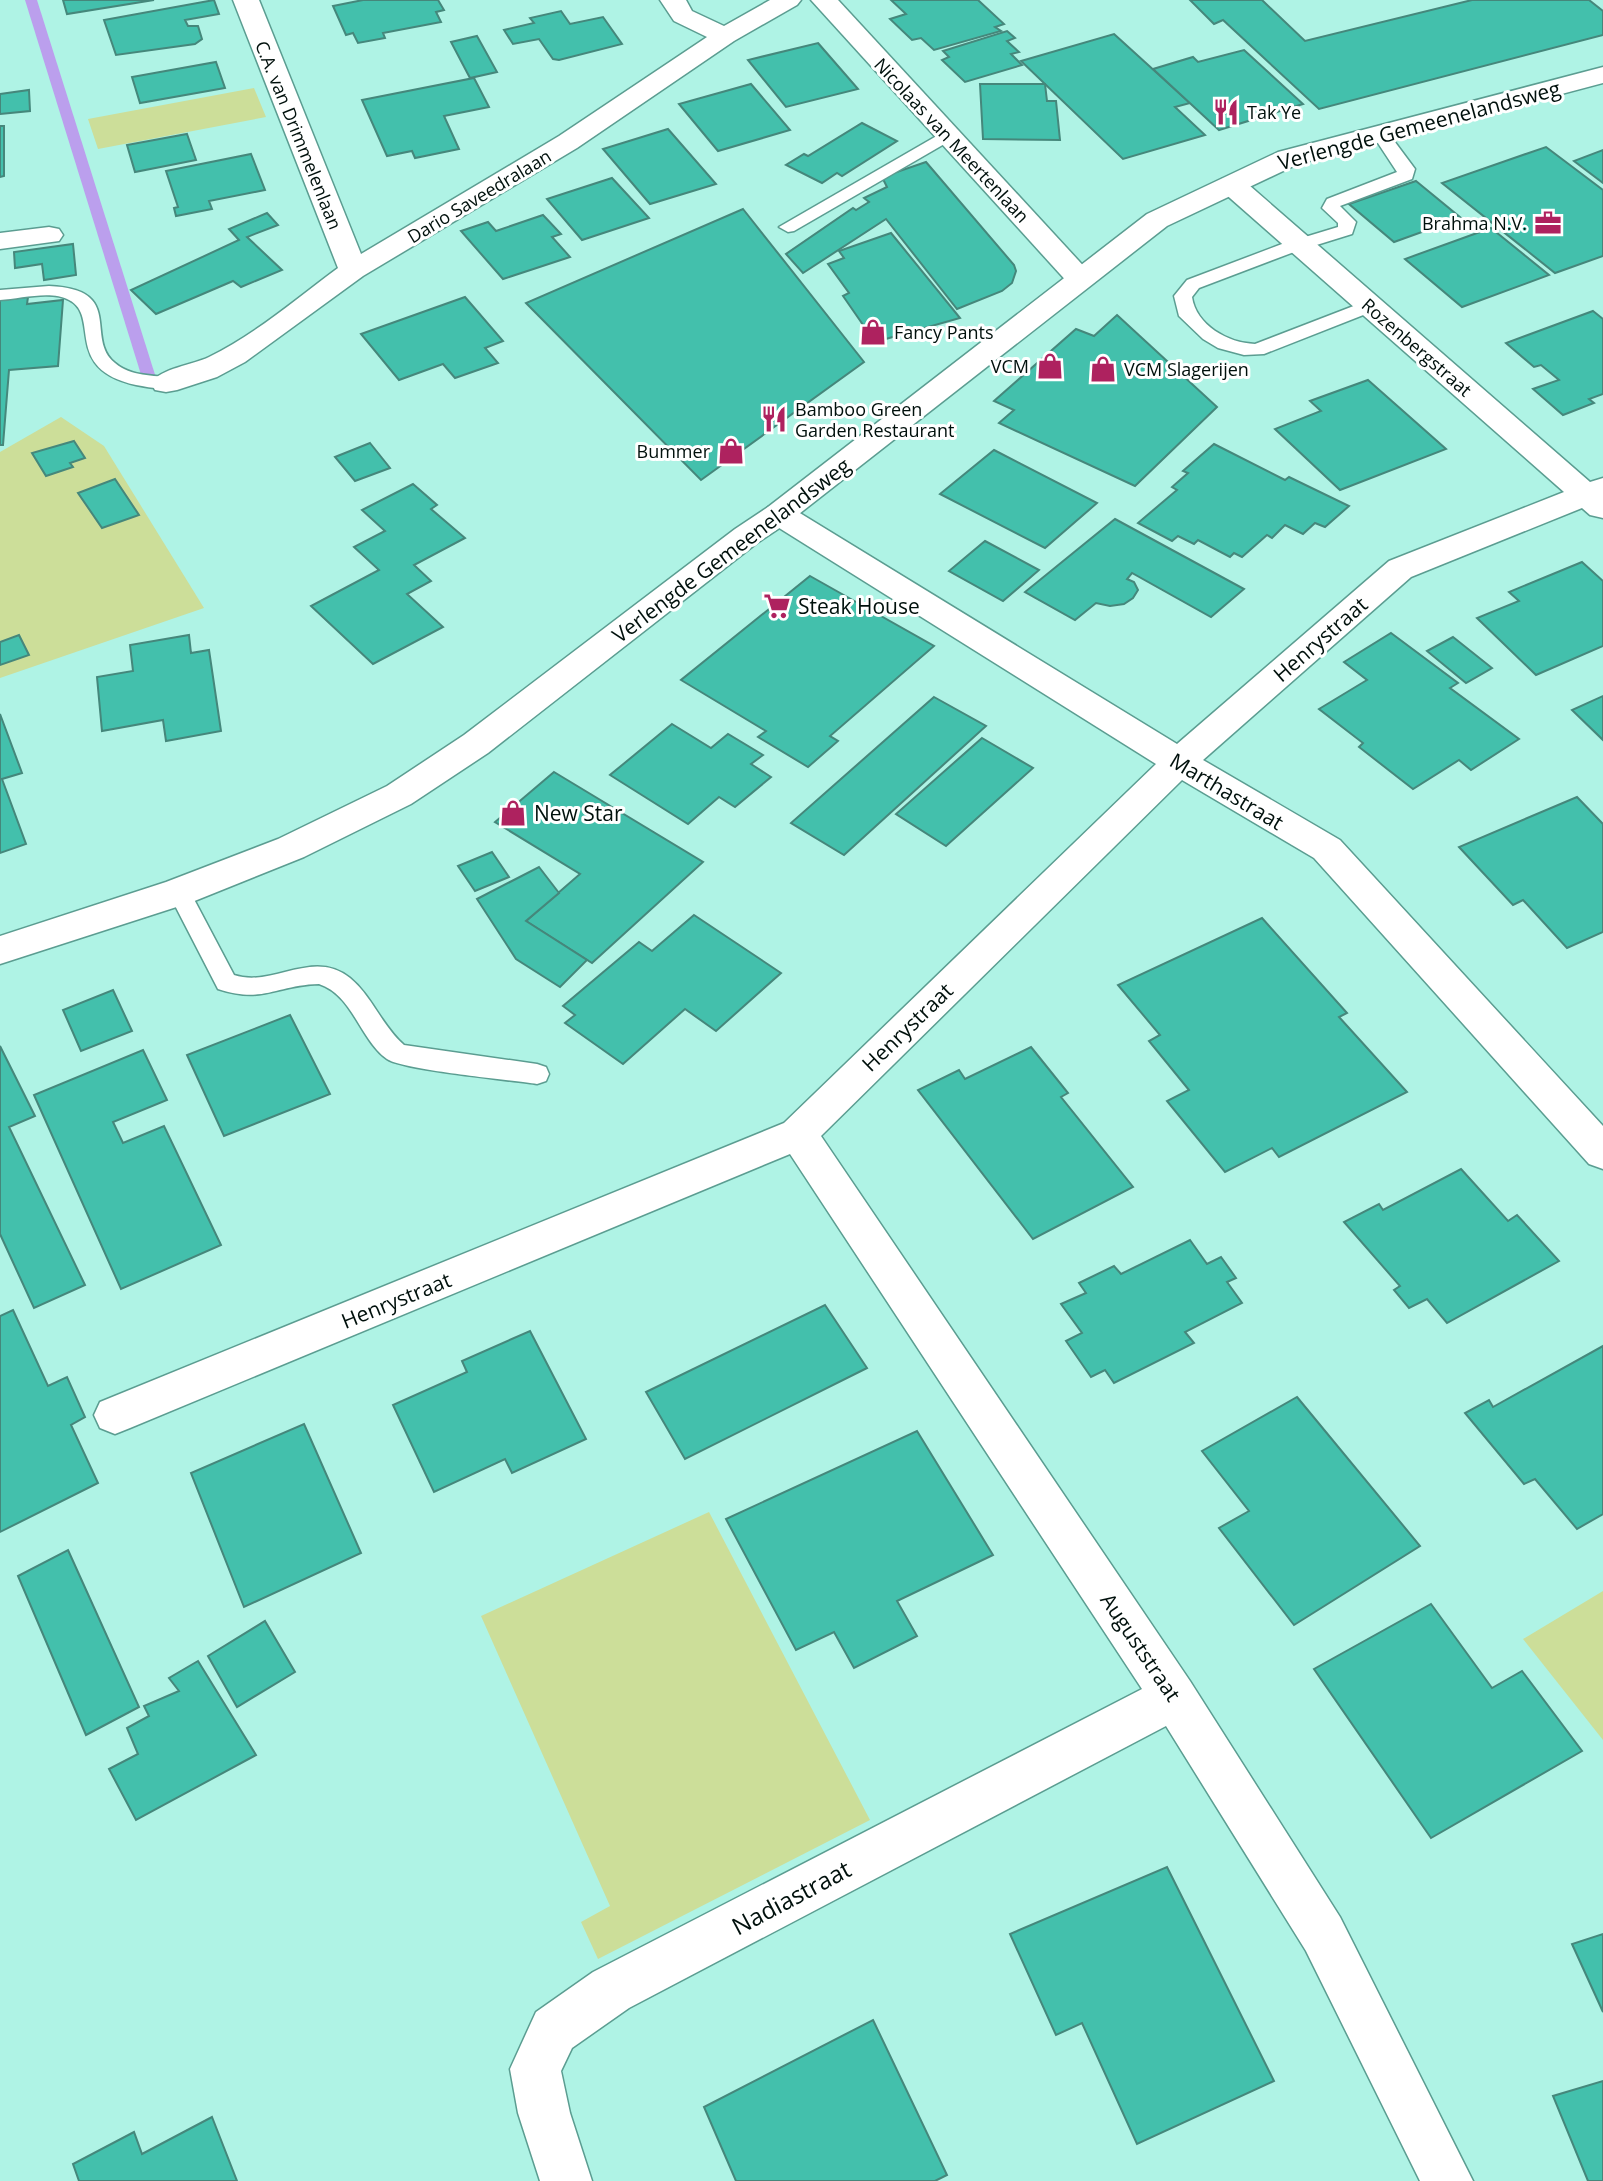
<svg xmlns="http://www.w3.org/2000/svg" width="1603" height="2181" font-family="'Open Sans',sans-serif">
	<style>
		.green { fill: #ccde99 }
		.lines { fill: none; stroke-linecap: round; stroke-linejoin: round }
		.stream { fill: #bb9fed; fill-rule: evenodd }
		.building { fill: #43c0ac; stroke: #45877b; stroke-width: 2 }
		.lane-casing { stroke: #5b9d91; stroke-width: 3 }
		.street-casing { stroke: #5b9d91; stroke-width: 3 }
		.secondary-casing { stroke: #5b9d91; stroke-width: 3 }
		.lane { fill: #fff; fill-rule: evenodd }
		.street { fill: #fff; fill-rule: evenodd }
		.secondary { fill: #fff; fill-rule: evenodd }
		.labels { text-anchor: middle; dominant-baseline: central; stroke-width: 6; stroke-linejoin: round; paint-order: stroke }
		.far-poi-label { font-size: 18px; fill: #00100c; stroke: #fff; text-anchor: start }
		.far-street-label { font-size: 18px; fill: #00100c; stroke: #fff }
		.street-label { font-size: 21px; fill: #00100c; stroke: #fff }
		.poi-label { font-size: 21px; fill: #00100c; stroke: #fff; text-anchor: start }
		.near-street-label { font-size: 24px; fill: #00100c; stroke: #fff }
	</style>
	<rect width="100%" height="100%" fill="#aff3e5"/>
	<!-- green -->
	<g class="green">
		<polygon points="254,88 266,117 98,149 88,119"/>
		<polygon points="61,417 104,446 204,608 0,678 0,452"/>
		<polygon points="709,1512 870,1820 598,1959 581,1922 610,1906 481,1616"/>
		<polygon points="1603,1591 1603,1740 1523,1639"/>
	</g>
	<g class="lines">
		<!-- stream -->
		<polygon class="stream" points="25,0 37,0 157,381 155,384 145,384 143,381"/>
	</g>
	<!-- building -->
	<g class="building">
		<polygon points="63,0 154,0 67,14"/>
		<polygon points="214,0 219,14 185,20 188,26 198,26 202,39 195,44 116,55 104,20"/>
		<polygon points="363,0 438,0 444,10 436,12 441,22 383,33 385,38 358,43 353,33 346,35 333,6"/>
		<polygon points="891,0 978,0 1004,24 995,27 1001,31 934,50 921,38 912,40 890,19 906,14"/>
		<polygon points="1190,0 1262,0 1305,41 1472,0 1589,0 1603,11 1603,35 1319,109 1223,20 1214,24"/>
		<polygon points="561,11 570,24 603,17 622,44 559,60 553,59 539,39 513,44 504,30 534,23 530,18"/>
		<polygon points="1007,31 1015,38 1007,41 1019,52 1011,54 1022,65 965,82 942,60 949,57 943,51"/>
		<polygon points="1114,34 1190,103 1175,107 1205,135 1123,159 1021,61"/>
		<polygon points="477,36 497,72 470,78 451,42"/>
		<polygon points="818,43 858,89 786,107 748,60"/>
		<polygon points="1244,50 1303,104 1219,130 1153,69 1193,57 1198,62"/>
		<polygon points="216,62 225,88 140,103 132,77"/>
		<polygon points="474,78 489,107 444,116 459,149 415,158 412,151 387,156 362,100"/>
		<polygon points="751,84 790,130 718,151 679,104"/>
		<polygon points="980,84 1045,84 1047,101 1056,101 1060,140 983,139"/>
		<polygon points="29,90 30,111 0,114 0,94"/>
		<polygon points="862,123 897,141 842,176 837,173 822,183 786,165 804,154 808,156"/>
		<polygon points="0,126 4,126 4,176 0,177"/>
		<polygon points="668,129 716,184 650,204 603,149"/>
		<polygon points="187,134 196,160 135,172 127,145"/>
		<polygon points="1546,147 1603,190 1603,256 1555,273 1442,183"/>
		<polygon points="1603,150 1603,183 1574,161"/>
		<polygon points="251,154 265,190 209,201 212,209 176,216 174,208 178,207 166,171"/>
		<polygon points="926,162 1014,265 1016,271 1012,283 1002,291 957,309 886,219 803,273 786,254 853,208 856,210 869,202 864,198 887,187 882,177"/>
		<polygon points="612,178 649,218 582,240 547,199"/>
		<polygon points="1416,181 1461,218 1394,242 1349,204"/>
		<polygon points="743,209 864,362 701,480 526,303"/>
		<polygon points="267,213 278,225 247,237 282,270 241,287 233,281 156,314 131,290 239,240 229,229"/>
		<polygon points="543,215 561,234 552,237 570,257 503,279 461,231 488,222 496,231"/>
		<polygon points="1491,228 1549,275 1462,307 1405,259"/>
		<polygon points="891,233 960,318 875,342 843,296 849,293 828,264 844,258 839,251"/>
		<polygon points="73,244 76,275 44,280 42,264 15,268 14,252"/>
		<polygon points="28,297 27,304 63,300 58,366 9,370 3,445 0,445 0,300"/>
		<polygon points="465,297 503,341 485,348 498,363 455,378 443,364 399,380 361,334"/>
		<polygon points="1593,311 1603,319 1603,394 1589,399 1594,403 1563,415 1533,389 1559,380 1541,365 1534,367 1506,343"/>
		<polygon points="1117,315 1217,407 1135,486 999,423 1014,410 994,401 1076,329 1094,336"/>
		<polygon points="1368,380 1446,449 1340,490 1275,429 1321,411 1310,401"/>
		<polygon points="74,441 85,458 70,463 73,467 46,476 32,453"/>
		<polygon points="370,443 390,468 355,481 335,457"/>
		<polygon points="1214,444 1285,480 1289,477 1349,506 1325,527 1315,523 1303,534 1285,525 1272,538 1267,535 1242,557 1234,553 1230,557 1198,540 1194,544 1178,536 1172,541 1138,523 1177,490 1172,487 1188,473 1183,471"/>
		<polygon points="994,450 1097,503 1045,548 940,494"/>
		<polygon points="115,479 139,515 102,528 78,493"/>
		<polygon points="413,484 437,505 431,509 465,538 414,565 431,581 407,594 443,627 373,664 311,606 379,570 354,547 385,531 362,510"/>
		<polygon points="1115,519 1244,589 1211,617 1132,573 1127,579 1134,582 1138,590 1133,598 1124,604 1110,606 1096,603 1075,620 1025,592"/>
		<polygon points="985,541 1039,570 1003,601 949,571"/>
		<polygon points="1582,562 1603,581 1603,646 1536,675 1477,618 1519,601 1509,592"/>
		<polygon points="810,576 934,646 830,736 838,741 808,767 758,737 766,731 681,680"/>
		<polygon points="1391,633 1458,683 1450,688 1519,739 1471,770 1459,760 1413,789 1359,747 1363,743 1319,709 1367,680 1344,662"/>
		<polygon points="19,635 29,655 0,665 0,642"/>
		<polygon points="189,635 191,653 209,650 221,731 166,741 163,720 102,731 97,677 133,671 130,645"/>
		<polygon points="1453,637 1492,668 1466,683 1427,651"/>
		<polygon points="1603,696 1603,740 1572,710"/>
		<polygon points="934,697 986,726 844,855 791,823"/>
		<polygon points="0,714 22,773 2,779 26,844 0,853"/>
		<polygon points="672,724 711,748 728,734 763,755 751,764 771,777 735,807 719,797 688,824 610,775"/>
		<polygon points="982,738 1033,768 946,846 896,814"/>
		<polygon points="554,772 703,862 592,963 526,921 580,874 495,822"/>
		<polygon points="1577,797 1603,824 1603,932 1567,948 1523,900 1513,905 1459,847"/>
		<polygon points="492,852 509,877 475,891 458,866"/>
		<polygon points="539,867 559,893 526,921 587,960 560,987 516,959 477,899"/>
		<polygon points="694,915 781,973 716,1031 685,1009 623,1064 565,1023 575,1015 563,1006 639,942 652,951"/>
		<polygon points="1262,918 1347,1013 1339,1017 1407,1092 1279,1157 1272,1148 1225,1172 1167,1101 1189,1090 1149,1041 1160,1035 1118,985"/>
		<polygon points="113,990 132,1031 81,1051 63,1010"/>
		<polygon points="290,1015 330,1094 224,1136 187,1055"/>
		<polygon points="0,1046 35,1116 9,1127 85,1285 34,1308 0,1234"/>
		<polygon points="1031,1047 1068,1093 1061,1097 1133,1187 1033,1239 918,1090 959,1070 965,1079"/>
		<polygon points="143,1050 167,1100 113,1122 123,1143 164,1126 221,1245 121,1289 34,1095"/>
		<polygon points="1461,1169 1508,1221 1517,1215 1559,1261 1447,1323 1427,1299 1409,1308 1394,1290 1400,1286 1344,1222 1379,1204 1383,1210"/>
		<polygon points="1190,1240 1207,1264 1221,1257 1236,1278 1227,1282 1242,1303 1185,1332 1194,1343 1114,1383 1105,1370 1091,1377 1066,1341 1082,1333 1061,1304 1086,1293 1079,1283 1114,1266 1121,1274"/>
		<polygon points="825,1305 867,1368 685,1459 646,1392"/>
		<polygon points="13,1310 48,1386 67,1377 85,1417 71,1425 98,1483 0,1532 0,1316"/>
		<polygon points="530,1331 586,1439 512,1473 505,1459 434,1492 393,1405 467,1372 462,1361"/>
		<polygon points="1603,1346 1603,1514 1577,1529 1535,1479 1524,1484 1465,1413 1489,1400 1493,1407"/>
		<polygon points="1297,1397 1420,1546 1294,1625 1219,1528 1249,1511 1202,1451"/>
		<polygon points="304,1424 361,1553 244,1607 191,1473"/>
		<polygon points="917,1431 993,1555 897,1601 917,1636 854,1668 834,1632 796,1650 726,1519"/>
		<polygon points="68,1550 139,1707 86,1735 18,1576"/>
		<polygon points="1431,1604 1492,1688 1522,1671 1582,1751 1431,1838 1314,1669"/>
		<polygon points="265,1621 295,1672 237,1707 208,1656"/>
		<polygon points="198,1661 256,1755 136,1820 109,1769 138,1754 127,1728 149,1716 144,1706 179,1691 169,1678"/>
		<polygon points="1167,1867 1274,2081 1137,2144 1082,2023 1056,2035 1010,1934"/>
		<polygon points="1603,1934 1603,2012 1572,1944"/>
		<polygon points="873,2020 947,2175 935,2181 736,2181 704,2107"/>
		<polygon points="1603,2081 1603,2181 1588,2181 1553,2096"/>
		<polygon points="212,2117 237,2181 79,2181 73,2164 134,2132 142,2154"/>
	</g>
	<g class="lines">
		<!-- lane casing -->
		<g class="lane-casing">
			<g id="lane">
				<path d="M1380,129L1386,130L1415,169L1412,179L1340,206L1356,222L1352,234L1294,252L1199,288L1192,297C1196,325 1228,343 1255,344L1364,302H1376L1379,306L1376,310L1264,354L1244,355L1218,348L1203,339L1179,316L1174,296L1187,280L1282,244L1338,227V223L1322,208L1327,199L1397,172L1372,134Z"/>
				<polygon points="947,130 955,135 953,139 794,231 788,232 779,227"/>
				<path d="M49,286C126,289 84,338 115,363C131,377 153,374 173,379L175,383L173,387C161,390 147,387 136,385C62,369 101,316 69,300C51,290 20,299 0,300V290Z"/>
				<path d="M179,883L187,886L234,975C274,988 312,948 350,978C372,996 382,1026 404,1045L537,1064L546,1067L549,1074L546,1081L537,1084C511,1080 403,1070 387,1059C360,1040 353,995 319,984C276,985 264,1004 218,989L168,892L171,886Z"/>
			</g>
		</g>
		<!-- street casing -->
		<g class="street-casing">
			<g id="street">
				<path d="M233,0H259L361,254L559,136L707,37L674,21L660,0H686L692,11L724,26L770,0H801L797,5L734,41L577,148L363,276L245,362L217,377L177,390L166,392L155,390L151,383C161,368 193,365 209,357C256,334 296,299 338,268Z"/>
				<polygon points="811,0 838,0 1090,273 1094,279 1090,285 1080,288 1070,285"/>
				<polygon points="1232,177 1242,179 1590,482 1603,478 1603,518 1590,515 1582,508 1411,577 1203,760 1340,840 1603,1126 1603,1169 1589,1164 1314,858 1182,780 821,1136 1190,1681 1340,1917 1473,2181 1420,2181 1306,1951 1166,1726 629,2008 572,2048 561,2071 570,2113 592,2181 540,2181 518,2113 510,2069 536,2012 593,1972 1142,1689 790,1154 130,1428 115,1434 100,1428 94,1415 100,1402 784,1123 1156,764 768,521 763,514 768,507 779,504 790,507 1177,744 1389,561 1564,492 1222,191 1218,185 1222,179"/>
				<polygon points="49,227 59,229 63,235 59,241 0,249 0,233"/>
			</g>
		</g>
		<!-- secondary casing -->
		<g class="secondary-casing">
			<polygon id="secondary" points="1603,67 1603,83 1298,164 1167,226 790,521 757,543 488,753 411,804 304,857 192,902 0,964 0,936 166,882 278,839 387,786 464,735 735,529 768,507 1147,214 1278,152"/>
		</g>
		<!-- lane -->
		<use href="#lane" class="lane"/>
		<!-- street -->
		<use href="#street" class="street"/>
		<!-- secondary -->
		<use href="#secondary" class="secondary"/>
	</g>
	<!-- icons -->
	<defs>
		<g id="restaurant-bare" transform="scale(2.1)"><path d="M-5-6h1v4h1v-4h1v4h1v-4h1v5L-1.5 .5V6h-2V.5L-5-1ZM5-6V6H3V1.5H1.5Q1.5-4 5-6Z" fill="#ae225f" stroke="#fff" stroke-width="2.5" paint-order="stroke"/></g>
		<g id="office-bare" transform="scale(2.1)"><path d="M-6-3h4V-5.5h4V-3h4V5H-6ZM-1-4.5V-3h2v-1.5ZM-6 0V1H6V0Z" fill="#ae225f" stroke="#fff" stroke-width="2.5" paint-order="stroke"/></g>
		<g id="shop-bare" transform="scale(2.1)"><path d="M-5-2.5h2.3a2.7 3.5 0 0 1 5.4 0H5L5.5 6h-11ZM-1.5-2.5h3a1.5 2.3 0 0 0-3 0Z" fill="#ae225f" stroke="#fff" stroke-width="2.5" paint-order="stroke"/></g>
		<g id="supermarket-bare" transform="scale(2.1)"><path d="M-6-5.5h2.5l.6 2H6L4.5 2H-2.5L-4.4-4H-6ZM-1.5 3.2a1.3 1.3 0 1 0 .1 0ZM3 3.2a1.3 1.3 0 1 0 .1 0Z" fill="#ae225f" stroke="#fff" stroke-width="2.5" paint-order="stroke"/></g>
	</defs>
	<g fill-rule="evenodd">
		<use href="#restaurant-bare" x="1226" y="112"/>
		<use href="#office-bare" x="1548" y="223"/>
		<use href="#shop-bare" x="873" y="332"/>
		<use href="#shop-bare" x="1050" y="366"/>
		<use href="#shop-bare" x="1103" y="369"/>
		<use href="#restaurant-bare" x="774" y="419"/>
		<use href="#shop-bare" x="731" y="451"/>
		<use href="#supermarket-bare" x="777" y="606"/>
		<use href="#shop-bare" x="513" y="813"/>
	</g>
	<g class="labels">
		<!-- far-poi labels -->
		<g class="far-poi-label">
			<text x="1247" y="112">Tak Ye</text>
			<text x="1527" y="223" text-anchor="end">Brahma N.V.</text>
			<text x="894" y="332">Fancy Pants</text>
			<text x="1029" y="366" text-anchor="end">VCM</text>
			<text x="1124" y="369">VCM Slagerijen</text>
			<text x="795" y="409">Bamboo Green<tspan x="795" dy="21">Garden Restaurant</tspan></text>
			<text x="710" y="451" text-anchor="end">Bummer</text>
		</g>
		<!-- far-street labels -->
		<g class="far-street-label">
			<text transform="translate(299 135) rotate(68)">C.A. van Drimmelenlaan</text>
			<text transform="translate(952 140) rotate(47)">Nicolaas van Meertenlaan</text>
			<text transform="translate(479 196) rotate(-31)">Dario Saveedralaan</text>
			<text transform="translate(1417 347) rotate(41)">Rozenbergstraat</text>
		</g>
		<!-- street labels -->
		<g class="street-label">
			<text transform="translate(1419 125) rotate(-15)">Verlengde Gemeenelandsweg</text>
			<text transform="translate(731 550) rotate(-37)">Verlengde Gemeenelandsweg</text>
			<text transform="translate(1320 639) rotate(-41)">Henrystraat</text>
			<text transform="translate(1227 791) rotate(31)">Marthastraat</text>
			<text transform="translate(907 1027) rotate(-44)">Henrystraat</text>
			<text transform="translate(396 1300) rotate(-22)">Henrystraat</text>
			<text transform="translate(1141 1647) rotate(56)">Auguststraat</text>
		</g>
		<!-- poi labels -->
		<g class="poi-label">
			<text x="798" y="606">Steak House</text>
			<text x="534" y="813">New Star</text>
		</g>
		<!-- near-street labels -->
		<g class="near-street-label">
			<text transform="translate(791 1897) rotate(-28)">Nadiastraat</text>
		</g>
	</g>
</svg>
